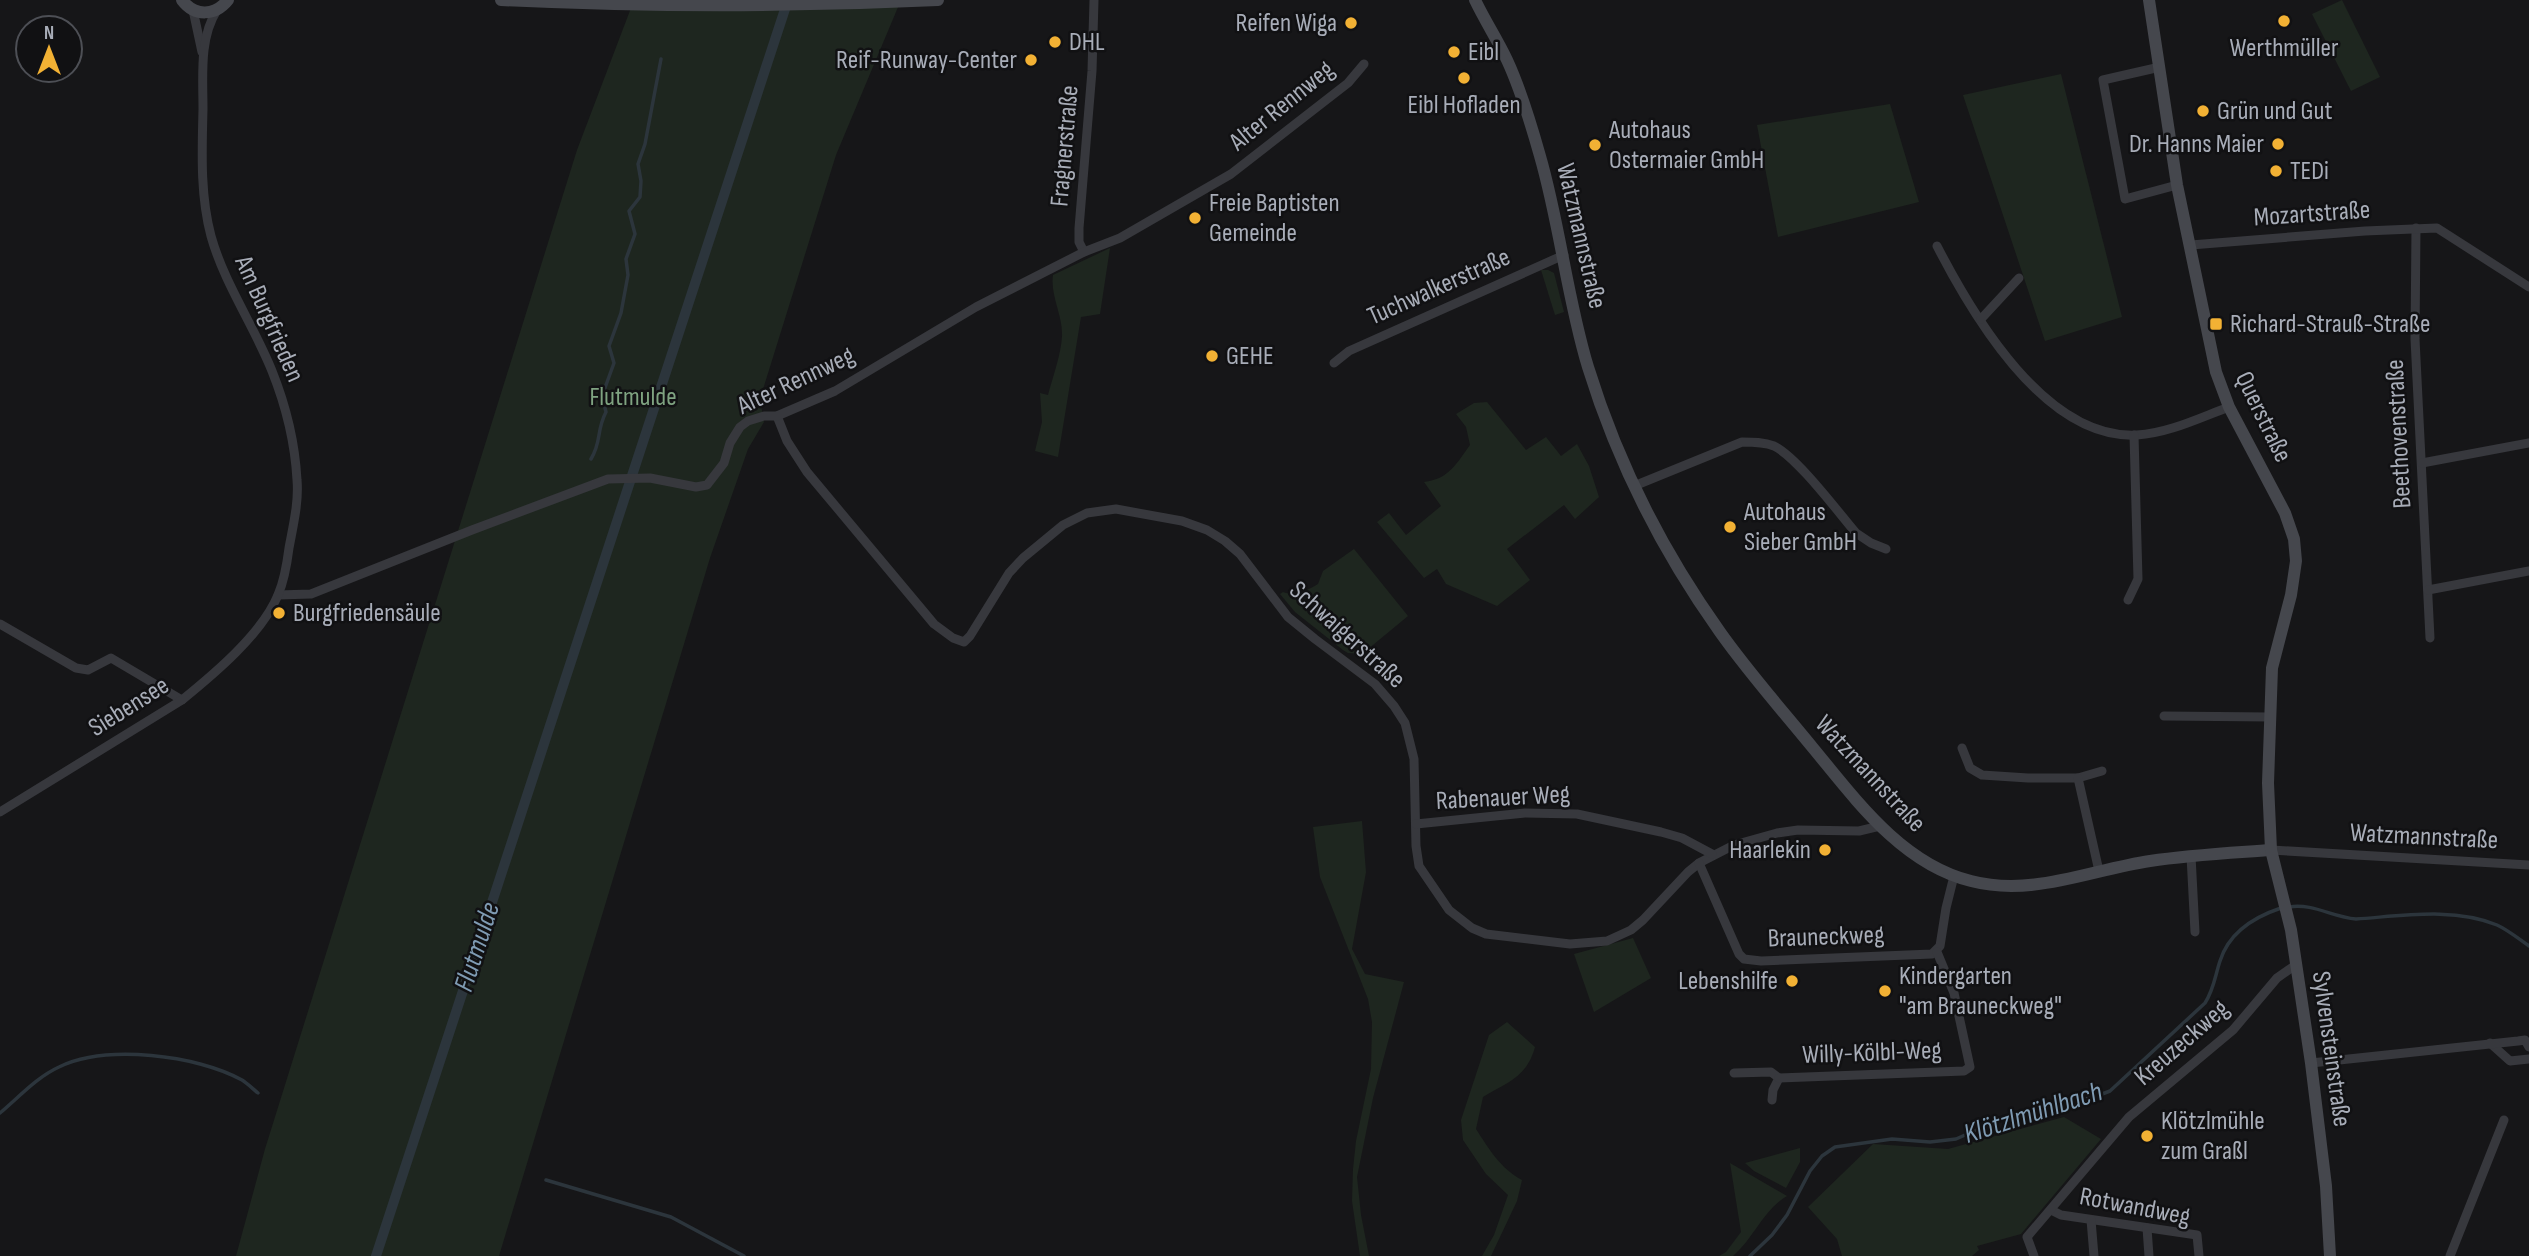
<svg xmlns="http://www.w3.org/2000/svg" width="2529" height="1256" font-family="'Sofia Sans Condensed',sans-serif">
	<style>
		.green { fill: #1e261f }
		.lines { fill: none; stroke-linecap: round; stroke-linejoin: round }
		.stream { stroke: #2c353c; stroke-width: 3.5 }
		.canal { stroke: #2c353c; stroke-width: 10 }
		.street { stroke: #37383d; stroke-width: 9 }
		.secondary { stroke: #45474d; stroke-width: 12 }
		.poi-dot { fill: #f2b134; stroke: #111113; stroke-width: 2.5 }
		.labels { text-anchor: middle; dominant-baseline: central; stroke-width: 5; stroke-linejoin: round; paint-order: stroke }
		.poi-label { font-size: 26px; fill: #a8adb8; stroke: #111113; text-anchor: start }
		.street-label { font-size: 26px; fill: #a8adb8; stroke: #111113 }
		.park-label { font-size: 26px; fill: #7fa381; stroke: #111113 }
		.water-label { font-size: 28px; font-style: italic; fill: #7f9bb3; stroke: #111113 }
	</style>
	<rect width="100%" height="100%" fill="#161618"/>
	<!-- green -->
	<g class="green">
		<polygon points="634,0 901,0 836,155 760,399 764,422 748,449 710,558 499,1256 236,1256 265,1149 577,150"/>
		<polygon points="2342,0 2380,77 2351,91 2312,14"/>
		<polygon points="2061,74 2122,317 2045,341 1963,95"/>
		<polygon points="1890,104 1919,202 1778,237 1757,125"/>
		<path d="M1110,248L1100,314L1081,317L1058,457L1035,451L1042,422L1040,393L1048,395C1053,376 1061,355 1062,336C1063,315 1050,296 1053,275Z"/>
		<polygon points="1541,270 1548,270 1554,273 1564,312 1555,315"/>
		<path d="M1487,402L1526,450L1546,437L1561,456L1577,444L1589,466L1599,497L1575,519L1564,505L1507,549L1530,580L1497,606L1446,584L1437,569L1424,578L1377,522L1389,513L1406,535L1441,506L1424,482C1449,479 1456,464 1470,445L1466,427L1456,414L1474,403Z"/>
		<path d="M1354,549L1408,616L1362,654L1348,653L1343,650L1295,612L1280,594L1283,592C1295,597 1308,590 1318,584L1323,571Z"/>
		<polygon points="1362,821 1366,872 1352,949 1365,974 1404,982 1373,1098 1357,1177 1361,1215 1369,1256 1360,1256 1352,1201 1353,1169 1356,1141 1371,1069 1372,1022 1368,999 1320,877 1313,827"/>
		<polygon points="1633,938 1651,978 1594,1012 1574,954"/>
		<path d="M1507,1022L1535,1047C1527,1077 1508,1082 1483,1097L1476,1129C1489,1149 1500,1168 1522,1180L1517,1201L1491,1256H1482L1494,1235L1508,1195L1486,1174L1463,1140L1461,1120L1489,1035Z"/>
		<polygon points="2064,1117 2101,1139 2021,1234 1977,1246 1979,1250 1972,1256 1842,1256 1837,1239 1808,1207 1873,1144 1948,1149"/>
		<polygon points="1800,1148 1800,1162 1786,1188 1754,1171 1745,1163"/>
		<path d="M1730,1163L1787,1196C1763,1210 1754,1238 1733,1256H1719L1726,1252L1741,1232Z"/>
	</g>
	<g class="lines">
		<!-- stream -->
		<g class="stream">
			<path d="M591,459C602,441 596,431 606,412L602,396L614,363L609,346L621,313L628,275L626,259L635,234L629,211L640,197L641,181L638,164L645,144L661,59"/>
			<path d="M2289,907C2313,903 2332,917 2356,919C2401,916 2454,907 2497,925C2508,930 2519,939 2529,946"/>
			<path d="M0,1113C19,1097 37,1077 59,1067C106,1044 197,1055 242,1080C247,1083 253,1089 258,1093"/>
			<polyline points="546,1180 671,1217 744,1256"/>
			<path d="M1750,1256L1772,1235L1787,1215L1810,1171L1822,1156L1835,1147L1892,1139L1930,1142L1956,1139L2006,1117L2050,1104L2069,1103L2097,1096L2110,1091L2205,1003C2214,989 2215,976 2220,961C2229,932 2254,917 2281,908"/>
		</g>
		<!-- canal -->
		<polyline class="canal" points="376,1256 788,0"/>
		<!-- street -->
		<g class="street">
			<polyline points="193,10 202,52"/>
			<polyline points="2160,67 2103,80 2125,199 2177,185"/>
			<polyline points="2416,228 2415,339 2430,638"/>
			<polyline points="2191,245 2365,231 2437,228 2529,287"/>
			<path d="M1937,246C1973,316 2046,440 2137,435C2169,433 2199,418 2229,407"/>
			<polyline points="1084,252 1079,242 1079,228 1092,71 1094,0"/>
			<polyline points="1981,319 2019,278"/>
			<polyline points="1334,363 1349,351 1564,255"/>
			<polyline points="777,416 787,441 807,472 934,624 953,638 964,642 970,636 1009,573 1023,558 1063,525 1087,513 1116,509 1182,521 1207,530 1225,541 1240,554 1288,617 1315,639 1375,684 1394,706 1405,723 1414,759 1416,846 1419,866 1449,910 1472,928 1486,934 1570,944 1607,941 1631,930 1643,920 1688,872 1699,863 1734,845 1777,833 1798,830 1859,831 1880,826"/>
			<polyline points="2422,463 2529,443"/>
			<path d="M1634,486L1742,442C1753,442 1764,442 1774,446C1797,457 1838,512 1856,533L1871,543L1886,549"/>
			<polyline points="2428,590 2529,571"/>
			<polyline points="278,595 311,594 472,530 608,479 650,478 696,487 707,485 724,463 730,443 740,427 748,421 764,416 777,416 835,391 976,307 1084,252 1120,238 1231,174 1348,83 1364,64"/>
			<polyline points="2128,600 2138,579 2134,435"/>
			<polyline points="0,624 76,668 88,670 111,658 182,700"/>
			<polyline points="2164,716 2270,717"/>
			<polyline points="1962,748 1970,768 1982,775 2028,778 2078,778 2102,771"/>
			<polyline points="2078,778 2099,871"/>
			<path d="M0,812L182,700C214,674 262,634 278,595C284,581 287,564 289,548C293,526 299,502 297,480C295,443 286,406 272,371C254,326 224,283 211,236C200,195 202,151 203,109C203,77 199,38 217,10"/>
			<polyline points="1416,824 1525,813 1577,814 1661,832 1682,838 1712,854"/>
			<polyline points="2271,850 2529,865"/>
			<polyline points="2191,856 2195,932"/>
			<polyline points="1699,863 1739,954 1744,959 1761,961 1932,954 1940,946 1946,908 1954,876"/>
			<polyline points="2490,1043 2510,1061 2529,1059"/>
			<polyline points="2311,1063 2518,1041 2525,1040 2529,1047"/>
			<polyline points="1734,1073 1771,1072 1779,1078 1773,1090 1772,1100"/>
			<polyline points="1779,1078 1964,1071 1970,1067 1954,993 1937,952"/>
			<polyline points="2051,1210 2061,1215 2197,1235 2199,1256"/>
			<polyline points="2091,1220 2094,1256"/>
			<polyline points="2147,1228 2149,1256"/>
			<polyline points="2034,1256 2027,1237 2129,1117 2233,1030 2277,978 2297,964"/>
			<polyline points="2450,1256 2504,1120"/>
		</g>
		<!-- secondary -->
		<g class="secondary">
			<path d="M182,0C195,17 215,16 228,0"/>
			<path d="M501,0C646,7 793,7 938,0"/>
			<path d="M1475,0C1485,21 1497,39 1507,60C1521,90 1531,124 1540,156C1560,225 1567,298 1588,367C1617,461 1663,552 1720,632C1749,673 1782,710 1813,748C1856,800 1902,864 1971,881C2032,897 2090,870 2150,861C2190,855 2231,853 2271,850"/>
			<polyline points="2149,0 2177,185 2216,372 2229,407 2285,513 2294,539 2296,561 2291,595 2272,668 2268,783 2271,850 2291,930 2311,1063 2326,1186 2330,1256"/>
		</g>
	</g>
	<!-- markers -->
	<g class="poi-dot">
		<circle cx="2284" cy="21" r="7"/>
		<circle cx="1351" cy="23" r="7"/>
		<circle cx="1055" cy="42" r="7"/>
		<circle cx="1454" cy="52" r="7"/>
		<circle cx="1031" cy="60" r="7"/>
		<circle cx="1464" cy="78" r="7"/>
		<circle cx="2203" cy="111" r="7"/>
		<circle cx="2278" cy="144" r="7"/>
		<circle cx="1595" cy="145" r="7"/>
		<circle cx="2276" cy="171" r="7"/>
		<circle cx="1195" cy="218" r="7"/>
		<rect x="2209" y="317" width="14" height="14" rx="3.5"/>
		<circle cx="1212" cy="356" r="7"/>
		<circle cx="1730" cy="527" r="7"/>
		<circle cx="279" cy="613" r="7"/>
		<circle cx="1825" cy="850" r="7"/>
		<circle cx="1792" cy="981" r="7"/>
		<circle cx="1885" cy="991" r="7"/>
		<circle cx="2147" cy="1136" r="7"/>
	</g>
	<g class="labels">
		<!-- poi labels -->
		<g class="poi-label">
			<text x="1337" y="23" text-anchor="end">Reifen Wiga</text>
			<text x="1069" y="42">DHL</text>
			<text x="2284" y="48" text-anchor="middle">Werthmüller</text>
			<text x="1468" y="52">Eibl</text>
			<text x="1017" y="60" text-anchor="end">Reif-Runway-Center</text>
			<text x="1464" y="105" text-anchor="middle">Eibl Hofladen</text>
			<text x="2217" y="111">Grün und Gut</text>
			<text x="1609" y="130">Autohaus<tspan x="1609" dy="30">Ostermaier GmbH</tspan></text>
			<text x="2264" y="144" text-anchor="end">Dr. Hanns Maier</text>
			<text x="2290" y="171">TEDi</text>
			<text x="1209" y="203">Freie Baptisten<tspan x="1209" dy="30">Gemeinde</tspan></text>
			<text x="2230" y="324">Richard-Strauß-Straße</text>
			<text x="1226" y="356">GEHE</text>
			<text x="1744" y="512">Autohaus<tspan x="1744" dy="30">Sieber GmbH</tspan></text>
			<text x="293" y="613">Burgfriedensäule</text>
			<text x="1811" y="850" text-anchor="end">Haarlekin</text>
			<text x="1899" y="976">Kindergarten<tspan x="1899" dy="30">"am Brauneckweg"</tspan></text>
			<text x="1778" y="981" text-anchor="end">Lebenshilfe</text>
			<text x="2161" y="1121">Klötzlmühle<tspan x="2161" dy="30">zum Graßl</tspan></text>
		</g>
		<!-- street labels -->
		<g class="street-label">
			<text transform="translate(1282 106) rotate(-39)">Alter Rennweg</text>
			<text transform="translate(1065 146) rotate(-85)">Fragnerstraße</text>
			<text transform="translate(2312 214) rotate(-4)">Mozartstraße</text>
			<text transform="translate(1581 236) rotate(77)">Watzmannstraße</text>
			<text transform="translate(1439 287) rotate(-24)">Tuchwalkerstraße</text>
			<text transform="translate(269 319) rotate(66)">Am Burgfrieden</text>
			<text transform="translate(796 381) rotate(-25)">Alter Rennweg</text>
			<text transform="translate(2263 417) rotate(64)">Querstraße</text>
			<text transform="translate(2399 434) rotate(-93)">Beethovenstraße</text>
			<text transform="translate(1347 635) rotate(42)">Schwaigerstraße</text>
			<text transform="translate(129 707) rotate(-32)">Siebensee</text>
			<text transform="translate(1870 774) rotate(47)">Watzmannstraße</text>
			<text transform="translate(1503 798) rotate(-3)">Rabenauer Weg</text>
			<text transform="translate(2424 837) rotate(3)">Watzmannstraße</text>
			<text transform="translate(1826 937) rotate(-2)">Brauneckweg</text>
			<text transform="translate(2182 1043) rotate(-41)">Kreuzeckweg</text>
			<text transform="translate(2331 1049) rotate(82)">Sylvensteinstraße</text>
			<text transform="translate(1872 1053) rotate(-2)">Willy-Kölbl-Weg</text>
			<text transform="translate(2135 1207) rotate(11)">Rotwandweg</text>
		</g>
		<!-- park labels -->
		<g class="park-label">
			<text x="633" y="397">Flutmulde</text>
		</g>
		<!-- water labels -->
		<g class="water-label">
			<text transform="translate(477 947) rotate(-72)">Flutmulde</text>
			<text transform="translate(2033 1113) rotate(-18)">Klötzlmühlbach</text>
		</g>
	</g>
	<!-- north arrow -->
	<g transform="translate(49 49)"><circle r="33" fill="#111113" stroke="#4d4f55" stroke-width="2"/>
	<path d="M0-5L12 26L0 18L-12 26Z" fill="#f2b134"/>
	<text y="-10" font-size="19" font-weight="bold" text-anchor="middle" fill="#a8adb8">N</text>
	</g>
</svg>
